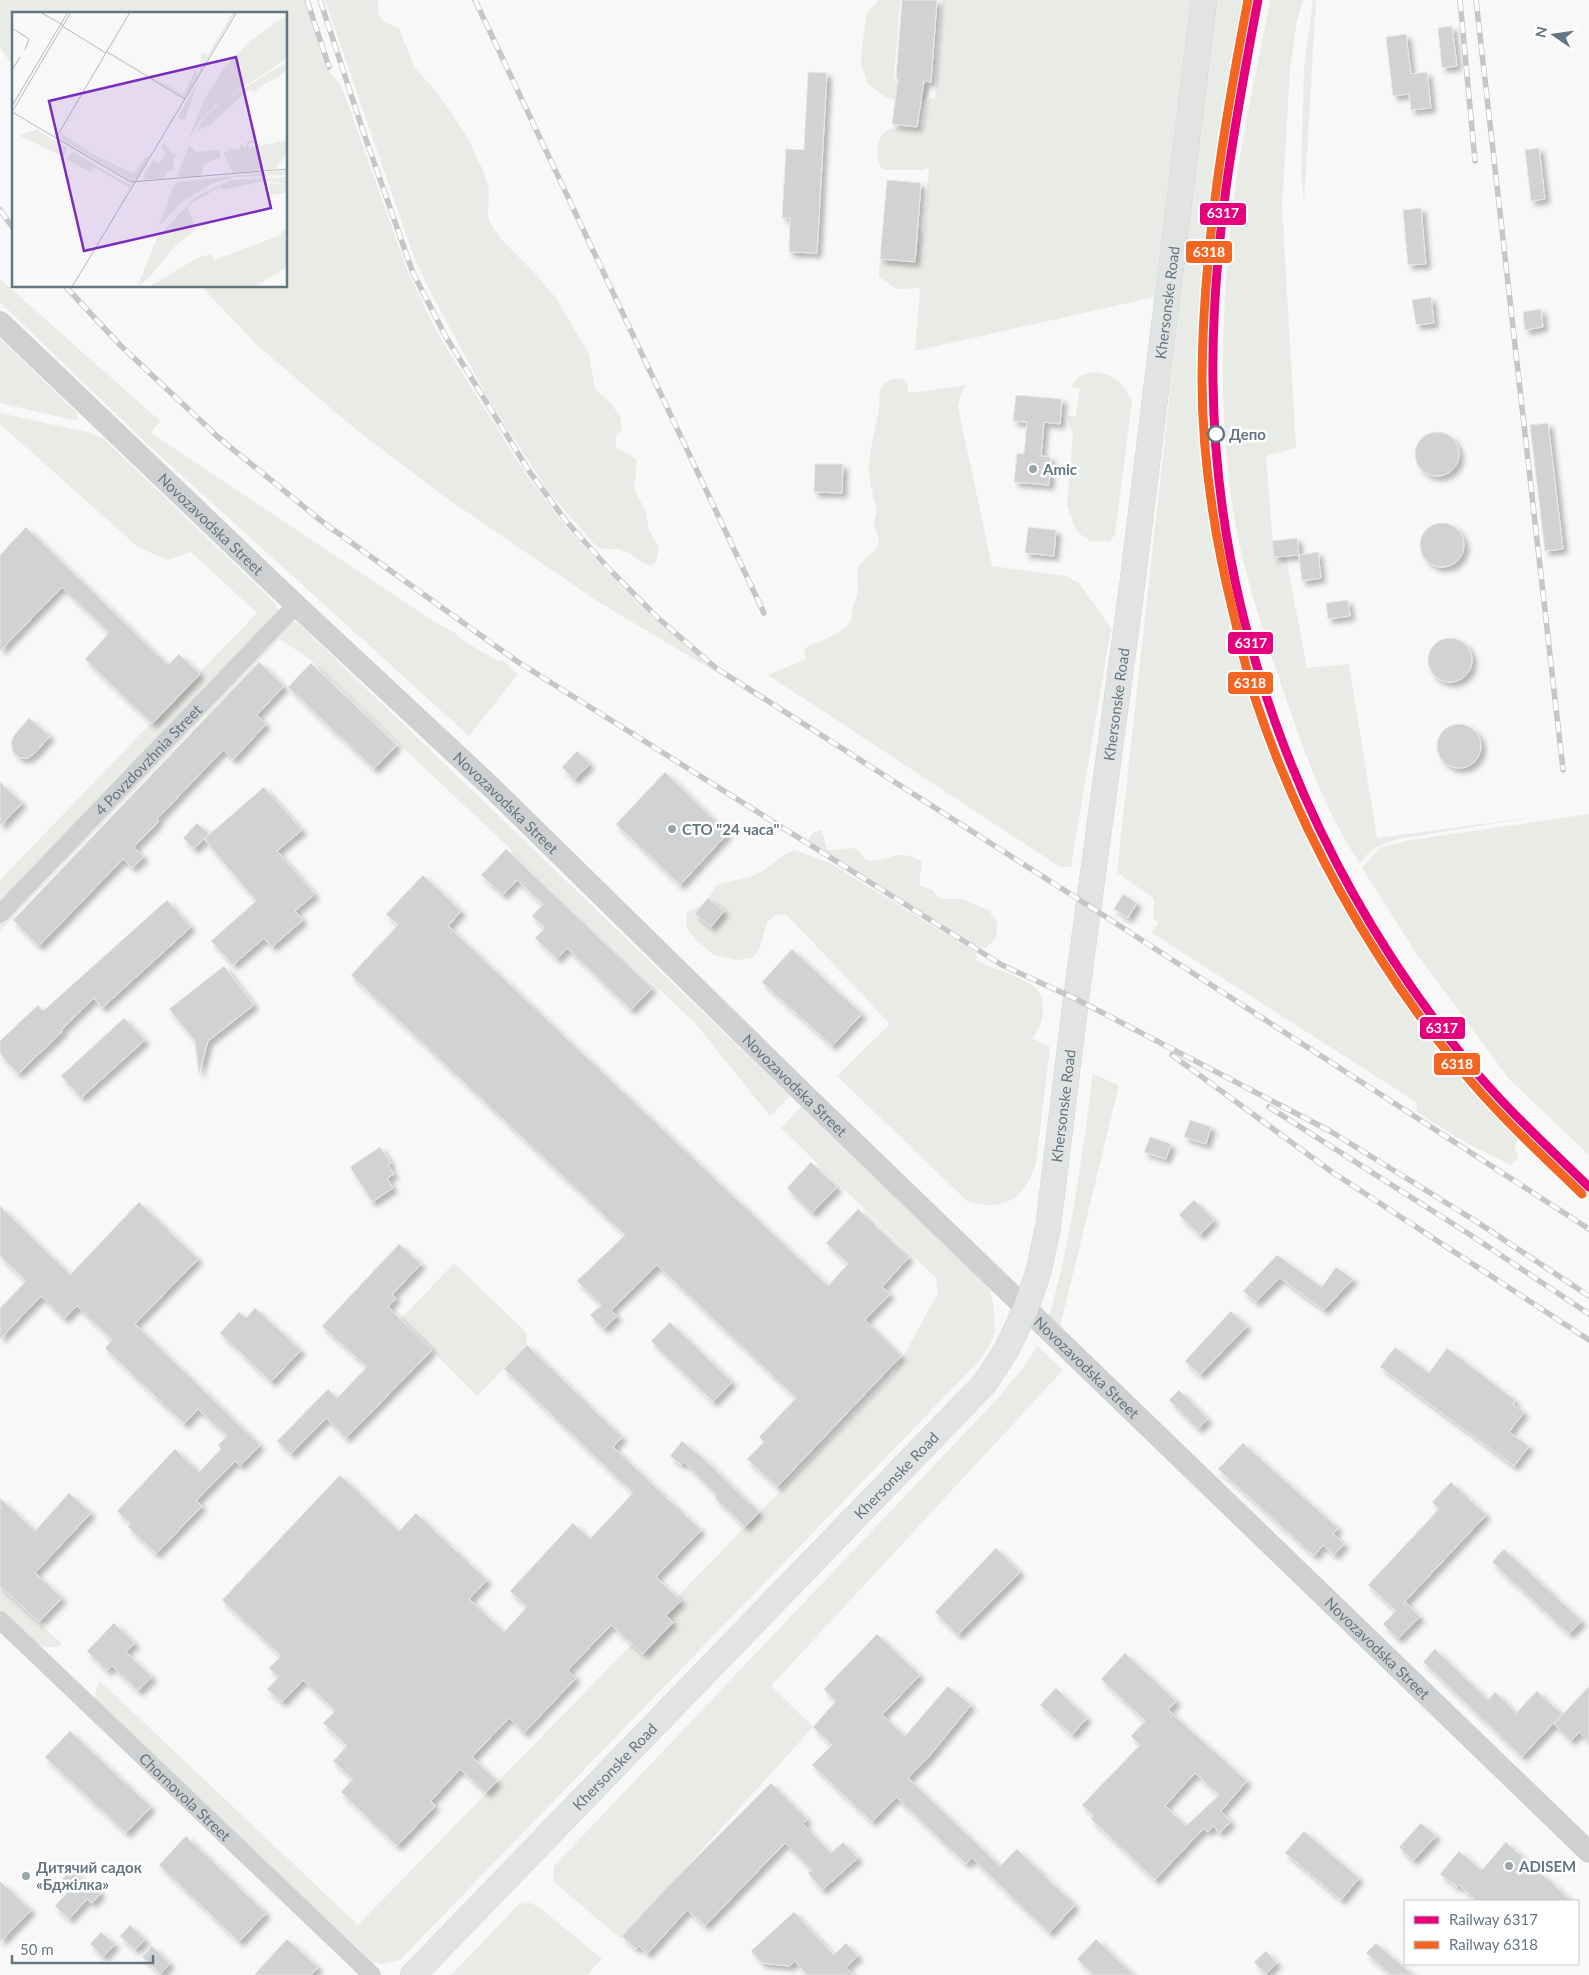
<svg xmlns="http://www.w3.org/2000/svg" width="1589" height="1975" font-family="Lato,sans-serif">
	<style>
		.green { fill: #e8ebe6 }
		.building { fill: #d0d2d3; stroke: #e8e8e8; fill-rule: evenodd; filter: url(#shadow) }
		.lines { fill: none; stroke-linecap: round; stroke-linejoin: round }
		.secondary-casing { stroke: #d4d5d6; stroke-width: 26 }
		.minor { stroke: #ced0d1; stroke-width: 18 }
		.tertiary { stroke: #ced0d1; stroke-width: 22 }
		.secondary { stroke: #e2e3e3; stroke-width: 25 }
		.rail-casing { stroke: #c4c6c8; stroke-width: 5.5 }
		.rail { stroke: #fff; stroke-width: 4; stroke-dasharray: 11; stroke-linecap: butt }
		.rail-1-casing { stroke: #fff; stroke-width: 12 }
		.rail-2-casing { stroke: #fff; stroke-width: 12 }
		.rail-1 { stroke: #e5007d; stroke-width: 9 }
		.rail-2 { stroke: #f26522; stroke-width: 9 }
		.stop-dot { fill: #fff; stroke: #637783; stroke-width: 2.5 }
		.poi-dot { fill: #97a4ac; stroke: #fff; stroke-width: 2 }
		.labels { text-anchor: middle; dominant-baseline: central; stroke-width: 5; stroke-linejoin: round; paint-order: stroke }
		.street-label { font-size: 15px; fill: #637783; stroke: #fff }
		.stop-label { font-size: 15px; font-weight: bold; fill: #637783; stroke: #fff; text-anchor: start }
		.poi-label { font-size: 15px; font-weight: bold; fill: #637783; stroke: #fff; text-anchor: start }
		.inset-road { fill: none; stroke: #b3bcc2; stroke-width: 1 }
		.view { fill: #7b2cbf; fill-opacity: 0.15; stroke: #7b2cbf; stroke-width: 2.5 }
		.inset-edge { fill: none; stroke: #637783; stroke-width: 2.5 }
		.line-badge { stroke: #fff; stroke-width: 2 }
		.badge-label { font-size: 14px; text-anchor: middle; font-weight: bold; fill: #fff }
	</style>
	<defs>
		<filter id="shadow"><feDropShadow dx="4.5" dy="4.5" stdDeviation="2.5" flood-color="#0004"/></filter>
	</defs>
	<rect width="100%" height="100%" fill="#f8f8f8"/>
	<!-- green -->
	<g class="green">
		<polygon points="0,0 304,0 327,69 341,85 409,275 439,336 525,473 562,522 605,570 654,619 739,686 597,601 442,495 348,423 256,344 201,286 286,286 286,14 14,14 14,67 0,48"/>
		<path d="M325,0H378V13L383,21L399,28L414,67L436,91L468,138L483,171L489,191L488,215L490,223L501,239L540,279L556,298L589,354L595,388L600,394L608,400L620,416L622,430C615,436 614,440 617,449L627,453L637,460L634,488L646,513L649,530L659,547L656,562L651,566C639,563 630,551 618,549C607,548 608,552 595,545L548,491L515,440L487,397L428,287L414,257Z"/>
		<polygon points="879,0 900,0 894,78 897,83 926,84 930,88 927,97 923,102 887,98 868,84 861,64 861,54 867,13"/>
		<path d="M942,0H1192L1154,297L915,351L920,288L897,289L879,277C877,249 892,256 913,254L916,251L920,234L924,231L929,167L924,170H883C877,163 875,147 880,138C882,135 886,131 888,129L920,127L923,125L928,101L931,98L935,99Z"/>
		<polygon points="1216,0 1246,0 1216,163 1202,266 1199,340 1203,437 1210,525 1233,626 1252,701 1281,777 1317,863 1353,920 1454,1068 1518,1140 1514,1150 1518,1155 1518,1159 1511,1165 1466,1143 1417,1112 1416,1102 1152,933 1159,922 1153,919 1154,899 1117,872 1175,346"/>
		<path d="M1270,0H1303L1297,21L1290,68L1282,206L1296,448L1266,456L1274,557L1286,558L1307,668L1349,664L1377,838L1542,816L1404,838C1385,842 1371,846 1360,864C1324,810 1302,746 1281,684C1261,625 1241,565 1232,503C1219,411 1221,317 1231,225C1234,205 1235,183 1239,163C1248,108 1260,54 1270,0Z"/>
		<polygon points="1313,0 1316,0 1304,204 1301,171 1304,68"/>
		<path d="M0,279L160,421L151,433L433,621L456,633L458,637L497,661L501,660C510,664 511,670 518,674L469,736L145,442L0,302Z"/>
		<polygon points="0,339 77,413 78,419 72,420 0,403"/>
		<path d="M1096,372C1116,375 1125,384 1132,402L1115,534L1110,542L1090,541L1077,532L1067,506L1073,436L1067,416H1076L1080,388L1072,387C1077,375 1084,374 1096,372Z"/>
		<path d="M901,378L907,382L908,392L911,393L966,385L961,394L958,407L992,566L1066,576L1079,583L1111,628L1071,867H1060L768,675L806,659L804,650L808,646C817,643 843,632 848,625C852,620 852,613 853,607C855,601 858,595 858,588C858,582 856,576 858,569C860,559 876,555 878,543C880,536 875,530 874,524C874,518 878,512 876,505C872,492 868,478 869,464C870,448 875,432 878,415C882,394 873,380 901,378Z"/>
		<polygon points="0,413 91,433 104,439 276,604 278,611 0,906 0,880 257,613 191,552 168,560 139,548 0,424"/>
		<polygon points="292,622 297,622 790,1096 770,1116 695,1023 308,658 280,639 0,931 0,923"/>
		<polygon points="1589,814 1589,1155 1509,1079 1414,950 1362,868 1380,848 1405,841"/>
		<path d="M821,830C825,837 824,843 828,850C836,852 851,845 858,850C861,852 863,858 866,860C891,864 892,846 922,861C922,869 918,878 920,886L932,890L938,897L944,899H963L988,910L997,921L996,938L986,948H981L970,943L808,842C810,834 813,832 821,830Z"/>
		<path d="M794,850L828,862L972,950L977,955L976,960C992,970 1037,979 1042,998C1043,1002 1043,1007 1043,1010C1043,1022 1039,1030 1032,1038L1050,1047L1036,1163C1025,1200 1003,1212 967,1201L837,1076L890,1024L786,914L774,916L767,922L760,948L753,958L736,960L714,955L696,940L686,926L687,913C697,909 712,898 715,886C729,880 744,880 757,874C771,867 780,856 794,850Z"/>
		<path d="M1093,1074L1119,1085L1060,1327L1049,1316C1072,1237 1082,1156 1093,1074Z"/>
		<path d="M801,1107L976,1274L990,1290L994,1310L995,1332L989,1347L979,1361L400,1960L383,1964L372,1962L96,1701C94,1693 96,1688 100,1681L358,1925L632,1644L643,1654L673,1623L666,1616L680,1601L677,1597L893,1375L938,1293L936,1278L781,1128Z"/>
		<polygon points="454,1263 527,1333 527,1345 477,1396 401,1319"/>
		<polygon points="1037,1345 1063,1370 771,1686 813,1727 621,1939 554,1882 553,1874 554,1866 999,1397 1026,1364"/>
		<path d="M0,1586L62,1644C36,1657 17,1626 0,1610Z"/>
		<polygon points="530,1903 539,1907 602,1959 587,1975 451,1975 519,1904"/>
	</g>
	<!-- building -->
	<g class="building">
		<polygon points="902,0 937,0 931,82 924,81 917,127 892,124 898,79 896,79"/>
		<polygon points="1452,26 1457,66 1442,68 1438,28"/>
		<polygon points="1406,34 1411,74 1427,72 1431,108 1411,110 1409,94 1393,96 1386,37"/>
		<polygon points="808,72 827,73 817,253 789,252 790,218 782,218 786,149 804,150"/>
		<polygon points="1539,148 1545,199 1531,201 1525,150"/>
		<polygon points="887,180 921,183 915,262 880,259"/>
		<polygon points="1421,208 1426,264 1408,265 1403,210"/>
		<polygon points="1431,297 1434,323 1416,325 1412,300"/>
		<polygon points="1541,309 1543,327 1525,330 1523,312"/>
		<polygon points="1016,395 1062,399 1060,424 1044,422 1041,456 1051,457 1049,485 1014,482 1017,453 1024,454 1027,422 1013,421"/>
		<polygon points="1548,423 1563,549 1545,551 1530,425"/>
		<circle cx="1437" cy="454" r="22"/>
		<polygon points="815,464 843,464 842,493 814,492"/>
		<circle cx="1442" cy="545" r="22"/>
		<polygon points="26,527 168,665 179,654 200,674 152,724 85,659 109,633 62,587 0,651 0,555"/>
		<polygon points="1028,527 1056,530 1054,556 1025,553"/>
		<polygon points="1297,538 1299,555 1274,557 1272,541"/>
		<polygon points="1318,552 1321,578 1302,581 1299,555"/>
		<polygon points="1348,600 1350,616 1328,619 1326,603"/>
		<circle cx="1450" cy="660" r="22"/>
		<polygon points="259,662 284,686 257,715 266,724 233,760 223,750 157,819 159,821 134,847 144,857 132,868 123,859 39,946 13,920"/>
		<polygon points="311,663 397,745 374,769 288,687"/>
		<polygon points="29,718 50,736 36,752 28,758 20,758 13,752 11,742 15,734"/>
		<circle cx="1459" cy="746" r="22"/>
		<polygon points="577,751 590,764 574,780 562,767"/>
		<polygon points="665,772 728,833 680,885 616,824"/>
		<polygon points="0,782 22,803 0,826"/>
		<polygon points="264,787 302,830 277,851 315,894 295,911 303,920 272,947 264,938 233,965 211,941 256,901 204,839"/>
		<polygon points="197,823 209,834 194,849 183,838"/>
		<polygon points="506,849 652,988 631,1010 567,948 557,959 535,938 545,928 532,916 543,904 517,880 503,895 481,875"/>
		<polygon points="423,875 461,911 448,926 828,1286 848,1264 826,1243 858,1209 909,1257 882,1287 890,1294 865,1320 901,1356 777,1487 747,1459 764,1442 759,1437 796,1398 657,1265 611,1310 617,1316 604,1329 590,1315 601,1305 577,1281 625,1235 351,975 398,925 386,914"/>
		<polygon points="1123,894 1137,903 1128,918 1114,909"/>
		<polygon points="708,898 724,911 711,927 695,914"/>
		<polygon points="167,900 191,927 102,1008 94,998 61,1030 62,1032 18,1074 0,1054 0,1041 38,1005 43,1011"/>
		<polygon points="792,949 862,1014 832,1046 762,982"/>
		<polygon points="224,966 254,1005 208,1041 199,1074 195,1041 169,1009"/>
		<polygon points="124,1018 145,1040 81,1098 61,1076"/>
		<polygon points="1190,1120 1211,1127 1206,1144 1184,1137"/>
		<polygon points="1150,1137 1171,1144 1166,1159 1144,1152"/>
		<polygon points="380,1147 391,1163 388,1165 394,1174 387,1178 393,1188 372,1202 350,1167"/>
		<polygon points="811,1162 837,1187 812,1213 787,1188"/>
		<polygon points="1194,1200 1214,1220 1200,1235 1179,1215"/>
		<polygon points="139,1202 198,1259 135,1324 260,1445 240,1466 235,1461 196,1501 202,1506 156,1554 128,1527 131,1524 117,1511 175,1449 199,1472 221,1449 218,1445 227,1436 198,1409 184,1424 105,1348 112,1340 77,1306 64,1319 41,1296 0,1339 0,1308 26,1281 0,1256 0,1206 70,1275"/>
		<polygon points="399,1244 421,1264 392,1295 396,1298 388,1307 432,1350 346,1438 326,1418 291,1454 277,1441 328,1389 337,1398 367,1367 322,1326"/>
		<polygon points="1277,1255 1322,1287 1336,1267 1353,1279 1324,1310 1280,1278 1256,1302 1243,1291"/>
		<polygon points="255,1308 301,1350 271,1382 220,1333 239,1312 246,1318"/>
		<polygon points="1231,1311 1247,1326 1200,1375 1185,1361"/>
		<polygon points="670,1322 732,1382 713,1402 651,1341"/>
		<polygon points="527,1345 622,1437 613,1447 701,1530 656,1577 681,1601 666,1616 673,1622 643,1654 611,1625 568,1670 576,1678 524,1733 509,1718 472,1757 497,1781 486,1793 460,1769 431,1801 435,1806 397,1846 341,1792 353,1779 333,1761 347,1746 323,1723 335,1711 303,1680 282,1702 267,1689 279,1677 269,1668 281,1656 222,1600 340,1475 399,1531 416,1513 487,1580 469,1599 504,1632 527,1607 510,1591 573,1523 590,1539 633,1493 504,1369"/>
		<polygon points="1395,1347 1429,1373 1447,1348 1515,1400 1513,1404 1524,1412 1509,1432 1529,1446 1514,1466 1380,1367"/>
		<polygon points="1179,1390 1208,1419 1198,1429 1169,1400"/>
		<polygon points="682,1441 703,1458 759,1512 745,1527 715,1498 717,1495 684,1462 681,1465 670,1456"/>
		<polygon points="1243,1443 1338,1528 1333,1534 1344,1544 1334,1555 1323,1545 1314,1556 1218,1469"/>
		<polygon points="1451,1482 1486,1515 1402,1605 1406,1602 1420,1617 1398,1639 1383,1624 1396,1611 1368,1585 1439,1509 1432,1502"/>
		<polygon points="69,1493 91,1513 35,1573 62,1598 39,1622 0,1586 0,1498 35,1531"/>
		<polygon points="996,1548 1020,1572 958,1635 935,1612"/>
		<polygon points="1504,1549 1582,1621 1569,1634 1492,1562"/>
		<polygon points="114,1623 135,1643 126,1652 152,1677 138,1691 112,1666 107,1671 87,1651"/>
		<polygon points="877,1634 920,1675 882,1715 905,1736 948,1686 971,1705 927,1759 908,1778 1000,1866 1017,1849 1075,1905 1049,1933 972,1858 966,1864 896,1797 872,1822 812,1765 832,1745 813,1727 836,1701 824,1689"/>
		<polygon points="1435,1649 1488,1700 1495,1692 1516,1713 1537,1691 1562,1714 1522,1757 1423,1662"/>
		<path d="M1125,1653L1176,1701L1168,1710L1247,1781L1221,1811L1231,1822L1219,1833L1214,1826L1207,1832L1204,1828L1155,1880L1091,1819L1094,1816L1082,1805L1140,1745L1131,1736L1145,1721L1101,1679ZM1195,1773L1219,1795L1186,1826L1165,1806Z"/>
		<polygon points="1589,1686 1589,1742 1579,1732 1571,1741 1554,1724"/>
		<polygon points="1056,1688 1087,1718 1072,1735 1040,1705"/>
		<polygon points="70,1731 151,1807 126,1833 45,1757"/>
		<polygon points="771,1783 807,1819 803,1824 831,1853 843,1842 858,1858 822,1890 808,1873 812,1870 785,1843 705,1926 687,1910 647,1954 639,1946 636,1949 622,1936 667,1887"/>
		<polygon points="1421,1823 1436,1836 1413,1861 1399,1847"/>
		<polygon points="1304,1831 1359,1878 1341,1900 1285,1853"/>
		<polygon points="186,1836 266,1913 239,1942 159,1865"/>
		<polygon points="1506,1842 1572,1901 1477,1901 1459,1885 1457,1887 1440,1874 1459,1851 1482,1870"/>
		<polygon points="71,1869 86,1882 88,1880 101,1893 92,1903 87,1899 69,1919 55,1906 69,1890 60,1882"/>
		<polygon points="0,1881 31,1910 0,1942"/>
		<polygon points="794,1912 834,1955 846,1943 858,1956 846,1967 854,1975 807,1975 795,1961 789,1966 762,1963 751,1951"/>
		<polygon points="130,1925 145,1940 135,1950 120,1936"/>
		<polygon points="101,1932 115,1944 103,1957 90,1944"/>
		<polygon points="287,1939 318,1967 311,1975 254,1975"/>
		<polygon points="1096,1939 1134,1975 1094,1975 1077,1959"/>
		<polygon points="1376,1943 1413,1975 1391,1975 1366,1953"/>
		<polygon points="152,1946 170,1964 160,1974 142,1957"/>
		<polygon points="1266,1951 1277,1963 1265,1974 1254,1962"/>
	</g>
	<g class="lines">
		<!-- secondary casing -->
		<g class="secondary-casing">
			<g id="secondary">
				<path id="s4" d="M413,1975L985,1383L1008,1347L1026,1308L1039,1270L1048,1227L1076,999L1132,586L1204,0"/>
			</g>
		</g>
		<!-- minor -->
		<g class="minor">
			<path id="s1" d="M0,914L296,605"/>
			<path id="s2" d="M0,1620L372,1975"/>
		</g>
		<!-- tertiary -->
		<path class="tertiary" id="s3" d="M0,322L296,605L488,784L804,1094L1589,1852"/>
		<!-- secondary -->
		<use href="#secondary" class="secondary"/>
		<!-- rail casing -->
		<g class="rail-casing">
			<g id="rail">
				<polyline points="307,0 329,67"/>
				<polyline points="320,0 363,131 413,273 446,337 529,471 566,521 609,569 658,618 716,668 1089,906 1589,1229"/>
				<polyline points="475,0 764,613"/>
				<polyline points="1460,0 1475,161"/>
				<polyline points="1476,0 1563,770"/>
				<polyline points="0,210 14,229"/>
				<polyline points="65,286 120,345 219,438 324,523 518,662 1002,965 1076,999 1330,1131 1474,1220 1589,1296"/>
				<polyline points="1172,1055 1332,1172 1589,1340"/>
				<polyline points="1269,1107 1469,1234 1589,1314"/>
			</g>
		</g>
		<!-- rail -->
		<use href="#rail" class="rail"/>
		<!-- rail-1 casing -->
		<g class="rail-1-casing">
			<path id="rail-1" d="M1258,0C1234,126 1211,254 1213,382C1216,629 1311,869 1466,1060C1503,1106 1547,1146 1589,1187"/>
		</g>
		<!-- rail-2 casing -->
		<g class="rail-2-casing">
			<path id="rail-2" d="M1248,0C1224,125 1203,250 1202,378C1202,457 1214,535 1233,612C1240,641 1246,672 1256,701C1300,833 1371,959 1459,1067C1496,1113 1540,1153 1582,1194"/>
		</g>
		<!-- rail-1 -->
		<use href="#rail-1" class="rail-1"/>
		<!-- rail-2 -->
		<use href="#rail-2" class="rail-2"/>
	</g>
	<!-- markers -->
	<circle class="stop-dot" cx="1216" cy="434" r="8"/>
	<g class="poi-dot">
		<circle cx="1033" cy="469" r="5"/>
		<circle cx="672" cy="829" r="5"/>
		<circle cx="1509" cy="1866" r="5"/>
		<circle cx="26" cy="1876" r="5"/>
	</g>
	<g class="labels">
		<!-- street labels -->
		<g class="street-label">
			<text stroke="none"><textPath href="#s4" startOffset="1925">Khersonske Road</textPath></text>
			<text stroke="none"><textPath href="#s3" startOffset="292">Novozavodska Street</textPath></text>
			<text stroke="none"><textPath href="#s4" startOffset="1520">Khersonske Road</textPath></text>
			<text stroke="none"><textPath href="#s1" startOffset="214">4 Povzdovzhnia Street</textPath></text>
			<text stroke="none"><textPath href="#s3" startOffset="698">Novozavodska Street</textPath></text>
			<text stroke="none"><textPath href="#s3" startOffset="1102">Novozavodska Street</textPath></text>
			<text stroke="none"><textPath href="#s4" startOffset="1115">Khersonske Road</textPath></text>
			<text stroke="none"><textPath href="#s3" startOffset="1508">Novozavodska Street</textPath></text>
			<text stroke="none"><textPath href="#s4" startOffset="695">Khersonske Road</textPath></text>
			<text stroke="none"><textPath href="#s3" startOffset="1912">Novozavodska Street</textPath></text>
			<text stroke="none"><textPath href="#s4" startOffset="290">Khersonske Road</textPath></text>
			<text stroke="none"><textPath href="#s2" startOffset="256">Chornovola Street</textPath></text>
		</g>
		<!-- stop labels -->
		<g class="stop-label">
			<text x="1229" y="434">Депо</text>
		</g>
		<!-- poi labels -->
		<g class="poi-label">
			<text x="1043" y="469">Amic</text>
			<text x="682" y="829">СТО "24 часа"</text>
			<text x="1519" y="1866">ADISEM</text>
			<text x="36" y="1867">Дитячий садок<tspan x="36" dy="17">«Бджілка»</tspan></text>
		</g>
	</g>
	<!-- overview -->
	<g transform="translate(12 12)">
		<rect width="275" height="275" fill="#f8f8f8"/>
		<path d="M119,0L98,40L172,83L185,53V65L173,85L97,40ZM221,0H224L187,62L190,41L196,43ZM275,3V47L202,94L187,110L175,130L192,88L211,57L239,28ZM203,40L186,69L173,108L165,106ZM275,50V58L265,66L249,74L245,80L236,78L198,113L185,119L190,108L209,90ZM67,91L50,122L85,144L122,162L135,144L137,145L124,167L120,169L47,126ZM25,118L55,136L52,145L6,123ZM238,128L245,130L236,132L237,136L275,128L274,144L263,157L221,161L211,140L217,139L218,134L220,138L228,137L229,132L234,136L235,130ZM152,131L161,142L164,141L160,159H155L153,166L133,168L132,163L141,148L147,152L155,140L149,136ZM177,133L184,140L207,137L209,145L192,152L189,164L165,165ZM60,139L114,171L120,173L118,176L82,155L78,160L54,147ZM275,158V163L225,165L201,171L171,189L147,214L161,175L166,170ZM275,165V172L251,169L210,178L208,175L175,194L184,218L163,234L138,265L125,275L145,226L183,185L219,168ZM258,171L275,173V181L256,183ZM275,216V255L242,275H137L185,246L200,242L202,248L269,223V219Z" fill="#e8ebe6"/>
		<path class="inset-road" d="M28,0L51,13M50,14L94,41M0,16L17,27L13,38M95,40L173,87M0,58L8,45M0,94L56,0M0,100L119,170L275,157M0,100L59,0M44,126L118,0M60,275L225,0"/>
		<path class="view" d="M224,45L259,196L72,239L37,89Z"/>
		<rect width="275" height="275" class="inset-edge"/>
	</g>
	<g class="line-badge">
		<rect x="1199" y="202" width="48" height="24" rx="5" fill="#e5007d"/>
		<rect x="1185" y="240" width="48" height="24" rx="5" fill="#f26522"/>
		<rect x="1227" y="631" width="47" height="24" rx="5" fill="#e5007d"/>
		<rect x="1227" y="671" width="47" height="24" rx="5" fill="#f26522"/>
		<rect x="1419" y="1016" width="47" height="24" rx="5" fill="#e5007d"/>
		<rect x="1433" y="1052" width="48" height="24" rx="5" fill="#f26522"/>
	</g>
	<g class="badge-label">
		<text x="1223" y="218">6317</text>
		<text x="1209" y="257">6318</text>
		<text x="1251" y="648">6317</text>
		<text x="1250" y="688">6318</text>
		<text x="1442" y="1033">6317</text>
		<text x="1457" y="1069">6318</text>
	</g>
	<!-- legend -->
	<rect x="1404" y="1900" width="175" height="65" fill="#ffffff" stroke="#c1c9cd"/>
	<rect x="1414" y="1916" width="25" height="8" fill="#e5007d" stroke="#c1c9cd"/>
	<text x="1449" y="1925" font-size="15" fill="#637783">Railway 6317</text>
	<rect x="1414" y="1941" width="25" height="8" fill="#f26522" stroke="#c1c9cd"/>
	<text x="1449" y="1950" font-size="15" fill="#637783">Railway 6318</text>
	<!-- north arrow -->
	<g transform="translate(1554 35) rotate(283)" stroke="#ffffff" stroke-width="4" paint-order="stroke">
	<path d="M0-4L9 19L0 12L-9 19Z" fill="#637783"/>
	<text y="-8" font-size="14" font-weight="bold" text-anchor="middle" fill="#637783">N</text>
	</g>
	<!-- scale -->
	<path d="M12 1955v8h141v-8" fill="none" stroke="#637783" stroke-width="2.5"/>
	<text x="20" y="1955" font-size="15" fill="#637783" stroke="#ffffff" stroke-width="4" paint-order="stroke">50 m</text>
</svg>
